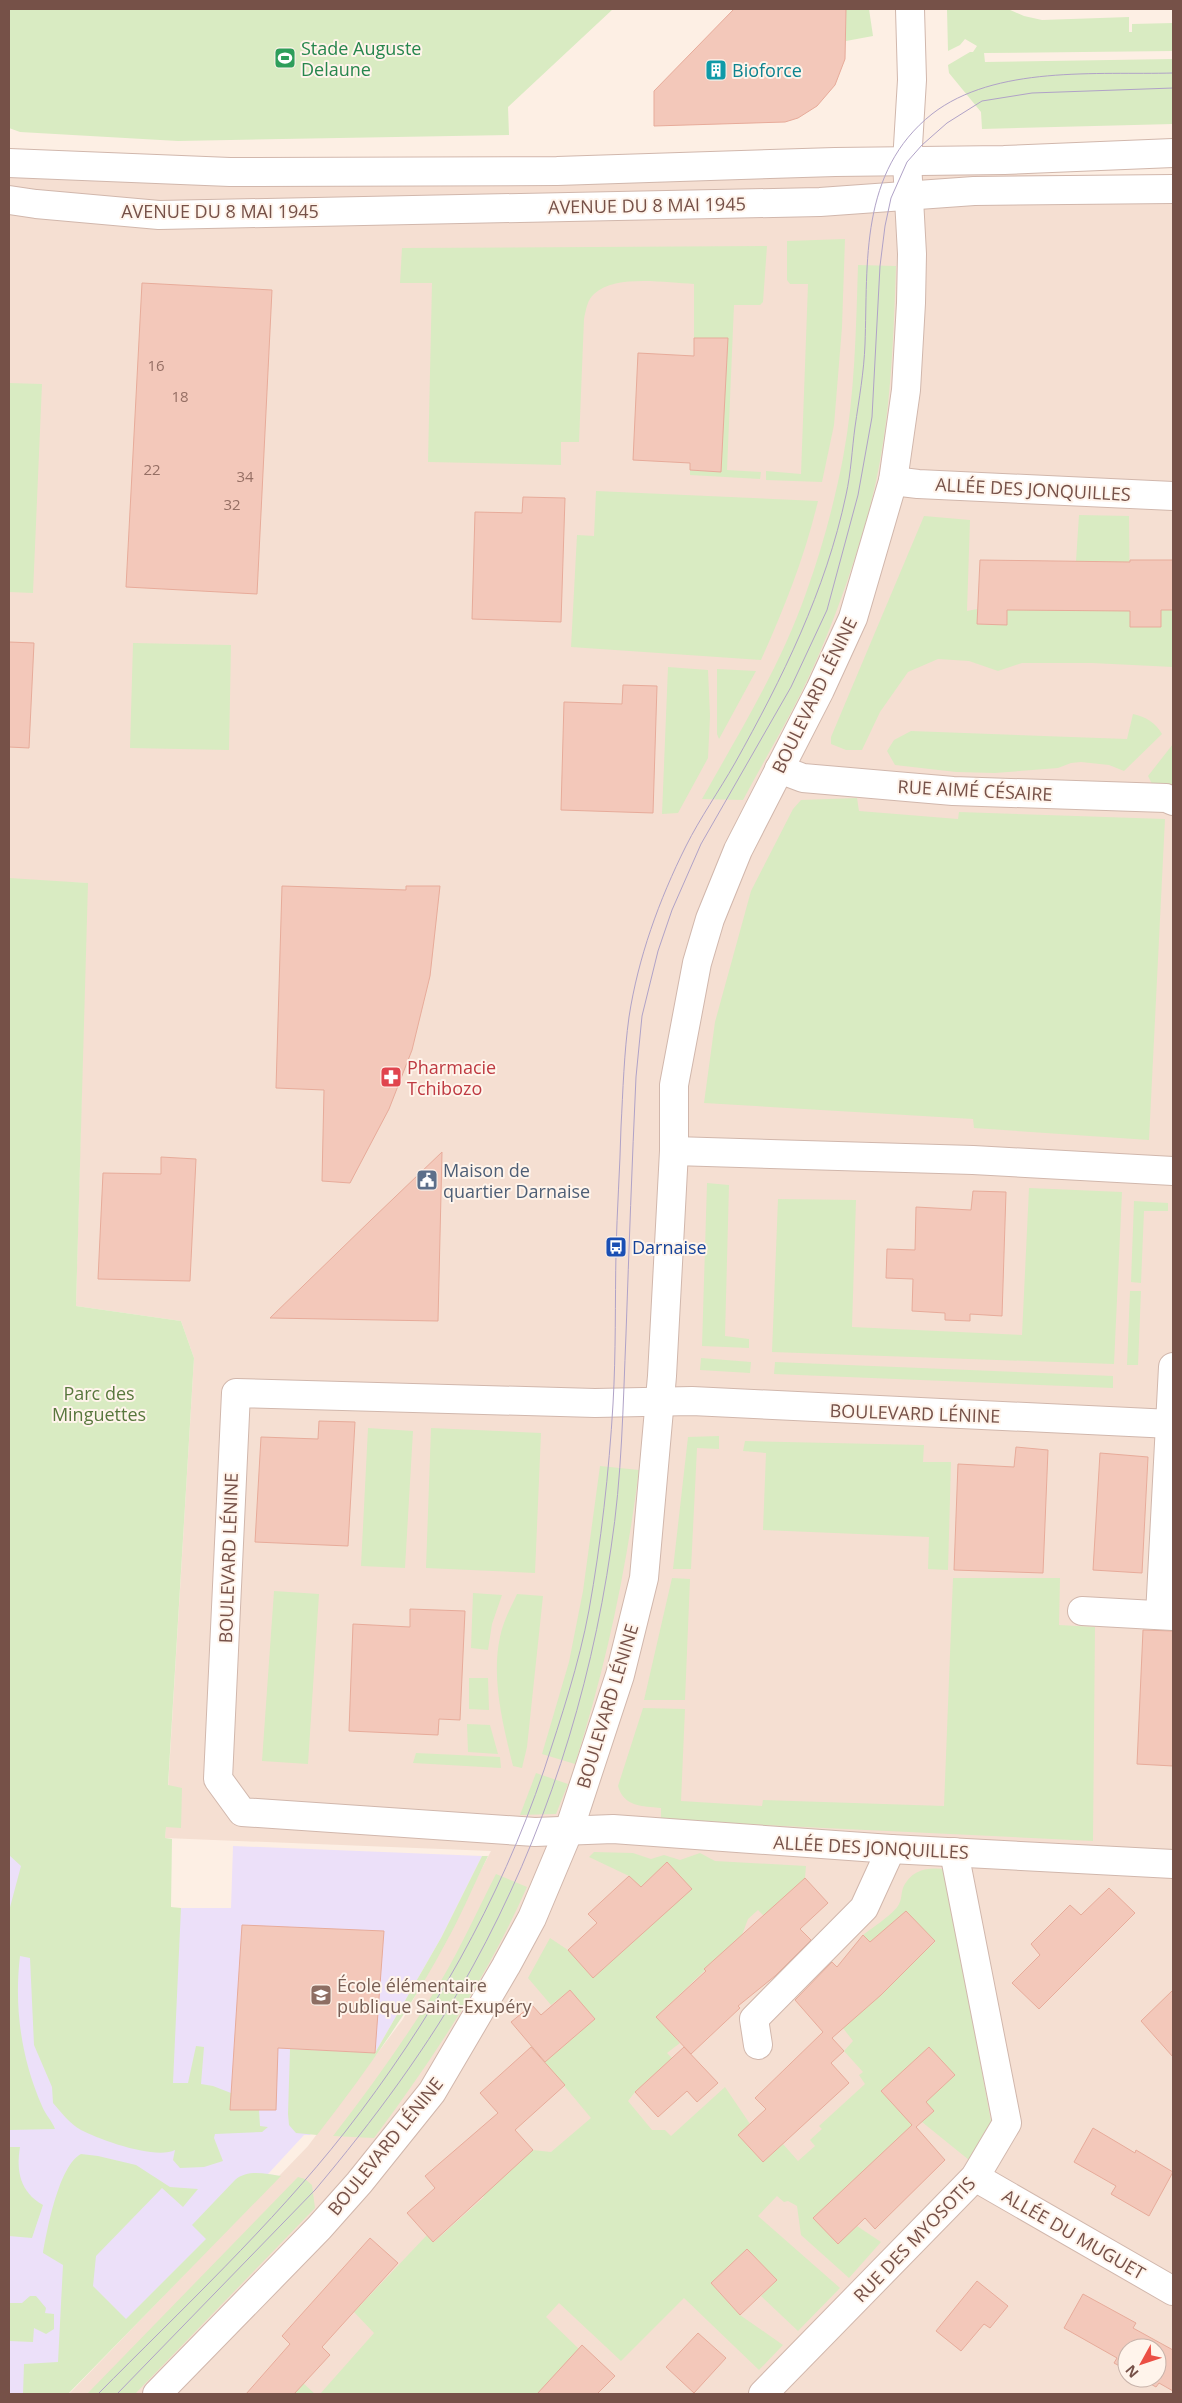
<svg xmlns="http://www.w3.org/2000/svg" width="1182" height="2403" font-family="'Open Sans',sans-serif">
	<style>
		.residential { fill: #f5dfd2; fill-rule: evenodd }
		.education { fill: #ece0f9 }
		.green { fill: #d9ebc2 }
		.building { fill: #f3c8ba; stroke: #e7ab9a }
		.lines { fill: none; stroke-linecap: round; stroke-linejoin: round }
		.minor-casing { stroke: #d1b7ac; stroke-width: 30 }
		.minor { stroke: #fff; stroke-width: 28 }
		.tram { stroke: #b0a2c7; stroke-width: 1 }
		.labels { text-anchor: middle; dominant-baseline: central; stroke-width: 4; stroke-linejoin: round; paint-order: stroke }
		.number-label { font-size: 15px; fill: #956f64 }
		.leisure-label { font-size: 18px; fill: #27864d; stroke: #fff4eb; text-anchor: start }
		.culture-label { font-size: 18px; fill: #0d838f; stroke: #fff4eb; text-anchor: start }
		.street-label { font-size: 18px; fill: #765148; stroke: #fff4eb }
		.health-label { font-size: 18px; fill: #be3a42; stroke: #fff4eb; text-anchor: start }
		.service-label { font-size: 18px; fill: #4e5e75; stroke: #fff4eb; text-anchor: start }
		.transit-label { font-size: 18px; fill: #164399; stroke: #fff4eb; text-anchor: start }
		.park-label { font-size: 18px; fill: #58773d; stroke: #fff4eb }
		.education-label { font-size: 18px; fill: #785e54; stroke: #fff4eb; text-anchor: start }
	</style>
	<rect width="100%" height="100%" fill="#fdefe4"/>
	<!-- residential -->
	<path class="residential" d="M9,156L1173,177V2394H69L308,2146L403,2019L491,1851L165,1838L194,1358L181,1321L76,1306L87,883L9,880ZM1127,2348H1157V2378H1127Z"/>
	<!-- education -->
	<polygon class="education" points="9,1810 171,1908 231,1908 233,1846 482,1856 441,1938 375,2053 310,2135 304,2135 268,2174 274,2175 61,2394 9,2394"/>
	<!-- green -->
	<g class="green">
		<polygon points="9,9 613,9 508,107 509,135 178,141 20,132 9,128"/>
		<polygon points="846,9 869,9 873,36 846,41"/>
		<polygon points="947,9 1008,9 1024,16 1042,20 1129,17 1129,32 1132,32 1132,24 1173,23 1173,51 984,53 985,62 1173,59 1173,124 982,129 981,112 949,73 948,65 970,52 973,52 977,46 965,39 960,45 948,51"/>
		<polygon points="845,239 842,327 834,425 822,482 766,480 766,471 801,474 808,284 790,284 787,280 787,241"/>
		<path d="M767,246L763,302L760,305H734L727,470L761,472L760,479L690,475V470L720,472L727,338H694V284C666,283 616,274 594,294C587,300 586,310 584,319L579,442H561V465L428,462L432,283H400L402,248Z"/>
		<path d="M858,265L896,266C893,354 890,444 864,528C850,576 833,624 812,670C792,714 766,757 743,800L702,799C739,733 781,665 806,593C822,549 834,504 843,458C855,395 856,329 858,265Z"/>
		<polygon points="9,383 42,384 33,593 9,592"/>
		<path d="M596,491L818,501C805,556 784,609 761,660L571,647L577,535L594,536Z"/>
		<polygon points="1079,515 1129,516 1130,626 1161,627 1161,610 1173,610 1173,667 1092,663 1022,663 998,671 969,661 938,659 908,672 880,712 862,750 846,750 831,744 831,737 924,516 970,520 967,611 977,609 977,624 1007,625 1007,610 1076,561"/>
		<polygon points="133,643 231,645 229,750 130,748"/>
		<polygon points="668,667 708,670 710,716 708,758 678,813 662,814"/>
		<polygon points="717,669 756,671 719,739 717,734"/>
		<path d="M1133,714C1146,717 1155,722 1162,734L1124,771L1109,765L1081,762L1071,763L1058,768L995,773L956,772L895,765L887,751L894,740L911,731L1127,739Z"/>
		<polygon points="1173,744 1173,784 1152,784 1148,776"/>
		<polygon points="857,798 859,811 958,819 959,812 1165,819 1149,1140 974,1128 973,1119 704,1103 715,1022 751,891 793,809 801,800"/>
		<path d="M9,878L88,883L76,1306L181,1321L194,1358L168,1785L182,1788L181,1828L166,1827L165,1838L172,1839L171,1907L181,1908L173,2083H188L196,2046L204,2047L201,2084L213,2086L231,2093L259,2110L260,2126L268,2127L262,2132L215,2134L214,2138L223,2161L204,2167L180,2168L173,2160L175,2150C156,2160 100,2140 81,2130C70,2124 61,2112 53,2103L52,2087L34,2045L30,1958L20,1956C14,2007 21,2058 42,2106C45,2114 52,2121 55,2129L9,2130V1911L21,1866L9,1855Z"/>
		<polygon points="707,1183 729,1185 725,1336 749,1339 749,1348 702,1346"/>
		<polygon points="1029,1188 1122,1192 1114,1364 772,1352 778,1199 856,1200 852,1327 1022,1335"/>
		<polygon points="1134,1201 1168,1203 1168,1211 1144,1211 1141,1283 1131,1282"/>
		<polygon points="1130,1291 1141,1291 1138,1365 1127,1365"/>
		<polygon points="701,1358 751,1362 750,1373 700,1370"/>
		<polygon points="775,1362 1113,1376 1113,1388 774,1374"/>
		<polygon points="368,1428 413,1431 405,1568 361,1566"/>
		<polygon points="431,1428 541,1433 535,1573 426,1568"/>
		<polygon points="719,1436 719,1449 697,1448 691,1569 673,1569 688,1437"/>
		<polygon points="745,1441 924,1445 923,1462 951,1462 948,1570 928,1569 929,1537 763,1530 766,1453 743,1451"/>
		<path d="M600,1466L639,1470C626,1572 606,1666 575,1764L542,1754L569,1662L583,1591Z"/>
		<polygon points="672,1578 690,1579 685,1700 644,1700"/>
		<path d="M953,1578H1060L1059,1625L1095,1627L1093,1841L661,1820V1808C642,1806 624,1807 618,1786L643,1708L685,1709L681,1801L762,1806L763,1800L944,1806Z"/>
		<polygon points="274,1591 319,1594 308,1764 262,1761"/>
		<polygon points="473,1593 502,1595 492,1624 488,1650 471,1648"/>
		<path d="M517,1594L543,1596L527,1747L522,1768L513,1766C503,1725 491,1679 500,1637C503,1622 511,1607 517,1594Z"/>
		<polygon points="469,1678 488,1678 489,1710 469,1709"/>
		<polygon points="467,1724 490,1725 498,1754 468,1752"/>
		<polygon points="416,1753 500,1757 501,1768 413,1763"/>
		<polygon points="536,1773 568,1784 556,1814 520,1815"/>
		<path d="M594,1852L633,1853L651,1859L664,1855L680,1860L700,1853L715,1861L806,1866L805,1878L764,1916L758,1910L748,1919L742,1935L656,2017L680,2043L667,2053L672,2058L635,2092L628,2101L652,2130H665L671,2136L725,2087L750,2124L738,2135L763,2162L783,2144L798,2161L815,2146L810,2140L822,2129L819,2126L865,2084L859,2075L863,2072L844,2051L853,2041L843,2028L935,1942L906,1911L870,1942L863,1935C872,1928 895,1913 899,1904C902,1899 901,1893 903,1888C911,1870 926,1867 945,1869L992,2127L976,2153L969,2160L922,2122L934,2111L926,2102L955,2075L929,2047L881,2091L912,2125L813,2218L838,2244L857,2226L881,2242L849,2278L801,2235L797,2206L788,2201L784,2202L777,2196L758,2216L840,2288L798,2331L761,2296L777,2280L747,2249L711,2283L740,2315L783,2345L759,2370L684,2298L621,2361L559,2303L546,2317L579,2349L538,2394H320L374,2333L354,2312L427,2235L434,2242L484,2197L468,2178L533,2150L551,2152L591,2118L530,2045L541,2035L556,2053L595,2019L570,1990L551,2005L528,1978L550,1938L568,1950L593,1978L667,1863L641,1887L629,1876L589,1857Z"/>
		<path d="M482,1856H488C475,1882 464,1909 450,1935C413,2006 366,2072 317,2135L296,2133L289,2125L288,2114L290,2049L375,2053L441,1938Z"/>
		<path d="M496,1874L527,1887C487,1977 433,2059 374,2138L333,2136C372,2086 409,2034 442,1979C462,1945 478,1909 496,1874Z"/>
		<path d="M9,2147H20C16,2171 20,2192 43,2205L32,2238L9,2236Z"/>
		<path d="M81,2154L98,2156L136,2165L170,2187L198,2189L183,2207L162,2188L96,2256L93,2286L126,2319L206,2239L192,2225L235,2180C248,2169 265,2174 281,2176L68,2394H23L24,2364L58,2362L63,2265L43,2253C47,2230 59,2165 81,2154Z"/>
		<polygon points="298,2177 305,2179 312,2185 315,2208 135,2394 87,2394"/>
		<polygon points="30,2296 36,2296 46,2308 45,2313 54,2314 54,2329 46,2334 34,2328 33,2342 9,2341 9,2303 22,2303"/>
		<polygon points="282,2364 315,2394 297,2394 272,2374"/>
	</g>
	<!-- building -->
	<g class="building">
		<polygon points="734,9 846,9 845,59 835,85 817,106 798,118 785,122 654,126 654,91"/>
		<polygon points="142,283 272,290 257,594 126,587"/>
		<polygon points="694,338 728,338 721,472 690,470 690,463 633,460 638,353 694,356"/>
		<polygon points="523,497 565,498 561,622 472,619 475,512 522,513"/>
		<polygon points="980,560 1130,562 1130,560 1173,560 1173,610 1161,610 1161,627 1130,627 1130,611 1007,610 1007,625 977,624"/>
		<polygon points="9,642 34,643 29,748 9,747"/>
		<polygon points="623,685 657,686 653,813 561,810 564,702 622,704"/>
		<polygon points="282,886 406,890 406,886 440,886 430,976 412,1050 389,1109 350,1183 322,1181 324,1090 276,1088"/>
		<polygon points="442,1152 438,1321 270,1318 371,1220"/>
		<polygon points="161,1157 196,1159 190,1281 98,1279 103,1173 161,1174"/>
		<polygon points="973,1191 1006,1192 1002,1316 970,1314 970,1321 945,1320 945,1313 912,1311 913,1279 886,1278 887,1249 915,1250 916,1207 971,1210"/>
		<polygon points="319,1421 355,1422 348,1546 255,1542 261,1437 318,1439"/>
		<polygon points="1016,1447 1048,1450 1043,1573 954,1570 958,1464 1014,1467"/>
		<polygon points="1100,1453 1148,1457 1142,1573 1093,1570"/>
		<polygon points="410,1609 465,1611 460,1720 439,1719 438,1735 349,1731 353,1624 410,1627"/>
		<polygon points="1143,1630 1173,1631 1173,1766 1137,1764"/>
		<polygon points="667,1862 692,1889 593,1978 568,1950 597,1923 588,1914 629,1876 641,1887"/>
		<polygon points="805,1878 828,1903 800,1929 811,1940 775,1976 738,2006 740,2008 691,2054 656,2017 706,1971 704,1969"/>
		<polygon points="1109,1888 1135,1913 1039,2009 1012,1983 1040,1955 1031,1944 1070,1905 1081,1915"/>
		<polygon points="906,1911 935,1941 881,1995 832,2038 844,2051 831,2063 849,2083 763,2162 738,2135 766,2109 755,2098 823,2032 795,2000 832,1962 837,1967 863,1935 870,1942"/>
		<polygon points="242,1925 384,1931 375,2053 278,2048 276,2110 230,2110"/>
		<polygon points="570,1990 595,2019 545,2062 511,2022 532,2005 541,2015"/>
		<polygon points="1173,1990 1173,2057 1141,2021"/>
		<polygon points="531,2047 565,2085 515,2130 533,2150 433,2242 407,2213 435,2188 425,2176 498,2113 480,2093"/>
		<polygon points="684,2047 718,2083 697,2102 687,2091 658,2117 635,2092"/>
		<polygon points="929,2047 955,2075 926,2102 934,2111 916,2127 945,2160 875,2229 865,2218 838,2244 813,2218 912,2125 881,2091"/>
		<polygon points="1093,2128 1135,2153 1136,2150 1173,2172 1149,2216 1111,2194 1116,2186 1074,2162"/>
		<polygon points="370,2238 398,2263 322,2347 330,2355 294,2394 246,2394 290,2344 282,2336"/>
		<polygon points="747,2249 777,2280 740,2315 711,2283"/>
		<polygon points="977,2281 1008,2306 990,2328 984,2324 961,2351 936,2331"/>
		<polygon points="1083,2294 1136,2323 1133,2328 1173,2350 1173,2391 1159,2383 1156,2387 1140,2378 1157,2378 1157,2348 1127,2348 1127,2370 1114,2363 1117,2358 1064,2328"/>
		<polygon points="698,2333 726,2358 694,2393 666,2367"/>
		<polygon points="582,2345 615,2376 597,2394 537,2394"/>
	</g>
	<g class="lines">
		<!-- minor casing -->
		<g class="minor-casing">
			<g id="minor">
				<polyline points="9,163 230,172 557,171 835,162 1004,160 1173,153"/>
				<polyline points="9,200 36,204 159,215 820,202 974,191 1173,189"/>
				<polyline points="893,481 918,484 1173,496"/>
				<polyline points="779,769 803,778 953,791 1166,798 1173,801"/>
				<polyline points="674,1151 973,1160 1173,1171"/>
				<polyline points="1171,1424 692,1401 595,1403 236,1393 218,1779 242,1812 535,1832 613,1829 891,1849 1173,1864"/>
				<polyline points="1082,1611 1173,1616"/>
				<polyline points="1160,1615 1173,1367"/>
				<polyline points="758,2045 754,2019 864,1908 891,1849"/>
				<polyline points="975,2177 1173,2291"/>
				<polyline points="157,2394 319,2228 359,2183 432,2092 506,1966 532,1918 569,1830 620,1675 644,1578 662,1376 674,1151 674,1085 697,963 710,919 738,850 820,690 853,618 893,481 906,390 911,303 912,254 907,162 912,80 910,9"/>
				<polyline points="763,2394 975,2177 1007,2123 954,1852"/>
			</g>
		</g>
		<!-- minor -->
		<use href="#minor" class="minor"/>
		<!-- tram -->
		<g class="tram">
			<path d="M98,2394C181,2310 271,2226 345,2132C430,2023 500,1901 544,1770C561,1718 579,1664 589,1610C601,1543 609,1472 613,1404C616,1353 615,1302 616,1252C617,1210 620,1168 621,1127C623,1090 624,1053 629,1017C638,958 659,900 686,846C700,818 719,791 735,763C782,679 826,590 846,495C851,473 852,449 855,427C859,399 864,372 865,344C868,262 859,172 932,114C995,65 1097,75 1173,73"/>
			<path d="M117,2394L315,2190C373,2121 429,2046 473,1966C544,1837 590,1694 611,1548C622,1477 623,1405 626,1334C629,1248 632,1163 636,1077L642,1016L658,951L672,910L701,844L791,687L827,610L858,495L872,417L880,266L885,226L891,198L907,162L922,145L947,123L982,101L1032,93L1173,88"/>
		</g>
	</g>
	<!-- icons -->
	<defs>
		<g id="stadium-square" transform="scale(1.125)"><rect x="-9" y="-9" width="18" height="18" rx="4" fill="#2e9e5b" stroke="#fff4eb"/><path d="M0-5a6.5 5 0 1 0 0 10a6.5 5 0 1 0 0-10ZM-3.5-1.8h7v3.6h-7Z" fill="#fff"/></g>
		<g id="building-square" transform="scale(1.125)"><rect x="-9" y="-9" width="18" height="18" rx="4" fill="#0f9aa8" stroke="#fff4eb"/><path d="M-4-6H4V6H1V3H-1V6H-4ZM-2.5-4.3h1.7v1.8h-1.7ZM.8-4.3h1.7v1.8H.8ZM-2.5-1h1.7V.8h-1.7ZM.8-1h1.7V.8H.8Z" fill="#fff"/></g>
		<g id="pharmacy-square" transform="scale(1.125)"><rect x="-9" y="-9" width="18" height="18" rx="4" fill="#e0444e" stroke="#fff4eb"/><path d="M-2-6h4v4h4v4h-4v4h-4v-4h-4v-4h4Z" fill="#fff"/></g>
		<g id="civic-square" transform="scale(1.125)"><rect x="-9" y="-9" width="18" height="18" rx="4" fill="#5c6f8a" stroke="#fff4eb"/><path d="M-.6-6.5H3V-4.5H.6V-3L4-1V1h2V6H-6V1h2V-1L-.6-3ZM-1.2 2.5V6h2.4V2.5Z" fill="#fff"/></g>
		<g id="bus-square" transform="scale(1.125)"><rect x="-9" y="-9" width="18" height="18" rx="4" fill="#1a4fb4" stroke="#fff4eb"/><path d="M-5-6H5V4H4V6H2V4H-2V6H-4V4H-5ZM-3.5-4V0h7V-4ZM-3.5 1.2v1.5H-2V1.2ZM2 1.2v1.5H3.5V1.2Z" fill="#fff"/></g>
		<g id="school-square" transform="scale(1.125)"><rect x="-9" y="-9" width="18" height="18" rx="4" fill="#8d6e63" stroke="#fff4eb"/><path d="M0-5L7-2L0 1L-7-2ZM-4 1L0 2.5L4 1V4Q0 6-4 4Z" fill="#fff"/></g>
	</defs>
	<g fill-rule="evenodd">
		<use href="#stadium-square" x="285" y="58"/>
		<use href="#building-square" x="716" y="70"/>
		<use href="#pharmacy-square" x="391" y="1077"/>
		<use href="#civic-square" x="427" y="1180"/>
		<use href="#bus-square" x="616" y="1247"/>
		<use href="#school-square" x="321" y="1995"/>
	</g>
	<g class="labels">
		<!-- number labels -->
		<g class="number-label">
			<text x="156" y="365">16</text>
			<text x="180" y="396">18</text>
			<text x="152" y="469">22</text>
			<text x="245" y="476">34</text>
			<text x="232" y="504">32</text>
		</g>
		<!-- leisure labels -->
		<g class="leisure-label">
			<text x="301" y="48">Stade Auguste<tspan x="301" dy="21">Delaune</tspan></text>
		</g>
		<!-- culture labels -->
		<g class="culture-label">
			<text x="732" y="70">Bioforce</text>
		</g>
		<!-- street labels -->
		<g class="street-label">
			<text transform="translate(647 205) rotate(-1)">AVENUE DU 8 MAI 1945</text>
			<text x="220" y="211">AVENUE DU 8 MAI 1945</text>
			<text transform="translate(1033 489) rotate(3)">ALLÉE DES JONQUILLES</text>
			<text transform="translate(814 695) rotate(-64)">BOULEVARD LÉNINE</text>
			<text transform="translate(975 790) rotate(3)">RUE AIMÉ CÉSAIRE</text>
			<text transform="translate(915 1413) rotate(2)">BOULEVARD LÉNINE</text>
			<text transform="translate(228 1558) rotate(-88)">BOULEVARD LÉNINE</text>
			<text transform="translate(607 1706) rotate(-73)">BOULEVARD LÉNINE</text>
			<text transform="translate(871 1847) rotate(3)">ALLÉE DES JONQUILLES</text>
			<text transform="translate(385 2146) rotate(-51)">BOULEVARD LÉNINE</text>
			<text transform="translate(1074 2234) rotate(30)">ALLÉE DU MUGUET</text>
			<text transform="translate(914 2239) rotate(-46)">RUE DES MYOSOTIS</text>
		</g>
		<!-- health labels -->
		<g class="health-label">
			<text x="407" y="1067">Pharmacie<tspan x="407" dy="21">Tchibozo</tspan></text>
		</g>
		<!-- service labels -->
		<g class="service-label">
			<text x="443" y="1170">Maison de<tspan x="443" dy="21">quartier Darnaise</tspan></text>
		</g>
		<!-- transit labels -->
		<g class="transit-label">
			<text x="632" y="1247">Darnaise</text>
		</g>
		<!-- park labels -->
		<g class="park-label">
			<text x="99" y="1393">Parc des<tspan x="99" dy="21">Minguettes</tspan></text>
		</g>
		<!-- education labels -->
		<g class="education-label">
			<text x="337" y="1985">École élémentaire<tspan x="337" dy="21">publique Saint-Exupéry</tspan></text>
		</g>
	</g>
	<!-- border -->
	<rect width="1182" height="2403" fill="none" stroke="#765148" stroke-width="20"/>
	<!-- north arrow -->
	<g transform="translate(1142 2363) rotate(230)"><circle r="24" fill="#fff4eb" stroke="#c8b3aa"/>
	<path d="M0-4L9 19L0 12L-9 19Z" fill="#eb4f44"/>
	<text y="-8" font-size="14" font-weight="bold" text-anchor="middle" fill="#765148">N</text>
	</g>
</svg>
